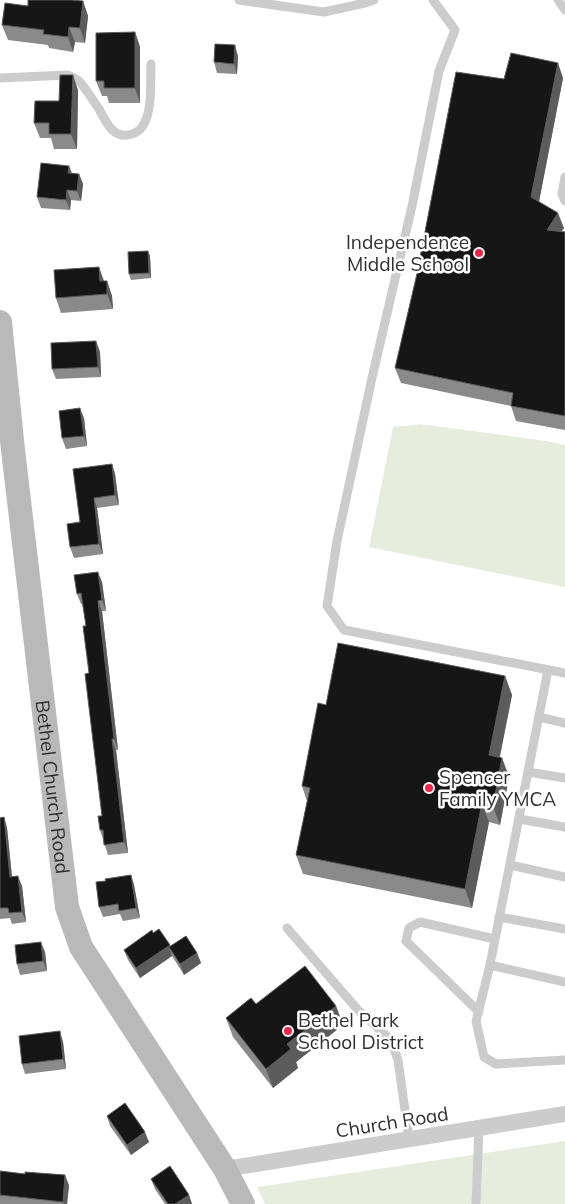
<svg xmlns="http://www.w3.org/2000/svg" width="565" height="1204" font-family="Mulish,sans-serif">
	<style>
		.green { fill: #e7eddc }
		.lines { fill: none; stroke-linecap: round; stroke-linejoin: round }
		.lane { stroke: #ccc; stroke-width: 9 }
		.street { stroke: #ccc; stroke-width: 16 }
		.secondary { stroke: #b9b9b9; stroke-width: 24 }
		.wall { fill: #8a8a8a }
		.shaded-wall { fill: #5c5c5c }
		.building { fill: #161616; stroke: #5c5c5c }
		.poi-dot { fill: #f32345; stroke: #fff; stroke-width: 2 }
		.labels { text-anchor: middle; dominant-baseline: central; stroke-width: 5; stroke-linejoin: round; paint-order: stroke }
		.poi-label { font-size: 19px; fill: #2f2f2f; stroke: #fff; text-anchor: start }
		.street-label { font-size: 19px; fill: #2f2f2f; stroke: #fff }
	</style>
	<rect width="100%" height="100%" fill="#fff"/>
	<!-- green -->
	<g class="green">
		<polygon points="421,424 546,441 565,445 565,587 369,547 393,427"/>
		<polygon points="565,1141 565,1204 265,1204 257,1187"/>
	</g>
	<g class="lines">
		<!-- lane -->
		<g class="lane">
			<polyline points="239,0 324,12 365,3 374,0"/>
			<polyline points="433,0 455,30 439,71 412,206 372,378 337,541 327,606 344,630 565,673"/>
			<polyline points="558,0 565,10"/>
			<path d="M0,78L68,75C71,77 76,78 79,81C83,85 95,103 99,109C106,122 113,140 132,134C155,128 150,82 151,64"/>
			<polyline points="565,177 562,194 565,201"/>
			<polyline points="548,670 490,965 565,982"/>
			<polyline points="539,717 565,723"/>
			<polyline points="528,772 565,778"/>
			<polyline points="519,819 565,827"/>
			<polyline points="510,865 565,877"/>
			<polyline points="499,917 565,929"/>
			<polyline points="287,928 358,1010 391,1040 398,1060 409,1139"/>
			<polyline points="490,965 476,1021 484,1057 496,1064 565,1060"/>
			<polyline points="479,1012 406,941 409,928 420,922 495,939"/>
			<polyline points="476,1204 479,1128"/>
		</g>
		<!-- street -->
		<polyline class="street" points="225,1169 565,1114"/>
		<!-- secondary -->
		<path class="secondary" id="s1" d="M0,322L13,450L67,907L81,947L225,1169L243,1204"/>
	</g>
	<!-- wall -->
	<g class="wall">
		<polygon points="83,1 88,16 85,43 75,42 73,52 49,48 48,45 8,40 2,25 28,6"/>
		<polygon points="135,32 140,47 140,103 109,103 107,96 102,96 96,81"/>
		<polygon points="238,56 237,74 217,73 214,62"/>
		<polygon points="563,78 539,201 564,228 561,232 565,232 565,430 516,421 511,406 401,383 395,368 416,278 504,79"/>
		<polygon points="78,90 77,149 54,149 51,138 40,138 34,123 59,101"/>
		<polygon points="69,166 71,173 79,174 83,184 81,201 71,200 70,210 41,208 37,197"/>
		<polygon points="148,251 150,256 151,278 131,280 129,274"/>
		<polygon points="104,281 107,281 112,296 113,309 61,313 56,298"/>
		<polygon points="96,341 100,352 101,377 56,379 52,369"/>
		<polygon points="84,418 87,446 66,449 62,438"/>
		<polygon points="112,464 115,474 119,505 97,508 103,554 74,558 70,547 80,522"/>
		<polygon points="102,582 106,611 102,611 118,750 116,750 128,853 108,855 100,830 102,816 89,673 86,626 83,604 81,604 77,594"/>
		<polygon points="505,676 512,695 500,757 502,758 509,777 500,825 489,822 472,908 303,874 296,855 307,801 302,786 326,705"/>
		<polygon points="4,817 7,828 12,876 22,886 26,922 12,924 10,918 0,919 0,818"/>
		<polygon points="131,875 134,885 140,918 123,921 120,914 103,917 99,907 106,881"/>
		<polygon points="153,933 170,946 197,953 201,963 184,975 172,956 140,978 128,960 124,950"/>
		<polygon points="45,952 47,971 20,975 17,964"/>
		<polygon points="256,1004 336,1006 343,1025 296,1062 298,1068 273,1088 233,1037 226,1018"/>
		<polygon points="63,1042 66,1069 25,1074 22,1064"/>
		<polygon points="107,1116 149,1142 131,1155 110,1126"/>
		<polygon points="0,1171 25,1174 69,1185 67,1204 0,1204"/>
		<polygon points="151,1179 189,1195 192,1204 165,1204 155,1189"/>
	</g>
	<!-- shaded-wall -->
	<g class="shaded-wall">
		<polygon points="83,1 88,16 85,43 80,28"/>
		<polygon points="69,27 75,42 73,52 68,37"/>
		<polygon points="135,32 140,47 140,103 135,88"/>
		<polygon points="235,45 238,56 237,74 234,64"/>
		<polygon points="558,63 563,78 537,212 531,197"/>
		<polygon points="73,75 78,90 77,149 71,134"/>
		<polygon points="69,166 73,176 68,173"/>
		<polygon points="79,174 83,184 81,201 77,191"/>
		<polygon points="67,190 71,200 70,210 66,200"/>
		<polygon points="558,213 564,228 552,245 547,230"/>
		<polygon points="148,251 150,256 151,278 149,273"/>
		<polygon points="99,267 104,281 100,281"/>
		<polygon points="107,281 112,296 113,309 107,294"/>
		<polygon points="96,341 100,352 101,377 98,367"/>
		<polygon points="80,408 84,418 87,446 84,436"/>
		<polygon points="112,464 115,474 119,505 115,495"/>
		<polygon points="94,498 97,508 103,554 99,544"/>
		<polygon points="98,572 102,582 106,611 102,600"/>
		<polygon points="98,601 102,611 118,750 114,739"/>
		<polygon points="505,676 512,695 496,774 489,755"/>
		<polygon points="112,739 116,750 128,853 124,842"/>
		<polygon points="502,758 509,777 500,825 493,806"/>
		<polygon points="482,803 489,822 472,908 465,889"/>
		<polygon points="4,817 7,828 13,887 10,877"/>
		<polygon points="131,875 134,885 140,918 136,908"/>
		<polygon points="18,876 22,886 26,922 22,912"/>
		<polygon points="41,942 45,952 47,971 43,961"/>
		<polygon points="170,945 173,954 169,947 172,956 140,978 136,968"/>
		<polygon points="197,953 201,963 184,975 180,964"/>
		<polygon points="336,1006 343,1025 296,1062 298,1068 273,1088 266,1069 287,1044"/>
		<polygon points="60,1031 63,1042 66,1069 63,1059"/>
		<polygon points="145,1132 149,1142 131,1155 127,1145"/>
		<polygon points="65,1175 69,1185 67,1204 64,1204 63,1202"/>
		<polygon points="189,1195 192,1204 175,1204"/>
	</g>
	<!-- building -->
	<g class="building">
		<polygon points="28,0 72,0 83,1 80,28 69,27 68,37 43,34 44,30 2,25 5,3 28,6"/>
		<polygon points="135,32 135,88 104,88 104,81 96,81 96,33"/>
		<polygon points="215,44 235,45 234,64 214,62"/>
		<polygon points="511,53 558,63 531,197 558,213 547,230 565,232 565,416 511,406 513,393 395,368 416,278 456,72 504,79"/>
		<polygon points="60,75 73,75 71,134 49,134 49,123 34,123 35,101 59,101"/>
		<polygon points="41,163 69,166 68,173 79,174 77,191 67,190 66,200 37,197"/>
		<polygon points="148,251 149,273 129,274 128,252"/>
		<polygon points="99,267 100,281 107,281 107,294 56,298 54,270"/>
		<polygon points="96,341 98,367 52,369 51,343"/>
		<polygon points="80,408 84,436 62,438 59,411"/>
		<polygon points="112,464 115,495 94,498 99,544 70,547 67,524 80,522 73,469"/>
		<polygon points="98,572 102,600 98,601 114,739 112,739 124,842 104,845 103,830 100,830 98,816 102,816 85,674 89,673 83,626 86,626 81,593 77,594 74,575"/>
		<polygon points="338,643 505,676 489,755 502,758 493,806 482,803 465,889 296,855 310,788 302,786 318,703 326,705"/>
		<polygon points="4,817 10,877 18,876 22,912 9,913 8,908 0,908 0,818"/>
		<polygon points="131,875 136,908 119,911 118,904 99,907 96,882 106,881 105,879"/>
		<polygon points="159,929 170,945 136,968 124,950 152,930 153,933"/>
		<polygon points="186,936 197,953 180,964 169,947"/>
		<polygon points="41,942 43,961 17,964 15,945"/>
		<polygon points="305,966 336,1006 287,1044 291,1049 266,1069 226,1018 251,998 256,1004"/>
		<polygon points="60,1031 63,1059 22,1064 19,1036"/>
		<polygon points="125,1103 145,1132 127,1145 107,1116"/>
		<polygon points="170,1166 189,1195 175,1204 168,1204 151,1179"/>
		<polygon points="0,1171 25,1174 25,1172 65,1175 63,1202 0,1195"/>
	</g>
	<!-- markers -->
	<g class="poi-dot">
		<circle cx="479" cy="253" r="5"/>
		<circle cx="429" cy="788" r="5"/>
		<circle cx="288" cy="1031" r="5"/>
	</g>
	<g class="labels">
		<!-- poi labels -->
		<g class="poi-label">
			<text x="469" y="242" text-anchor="end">Independence<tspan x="469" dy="22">Middle School</tspan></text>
			<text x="439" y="777">Spencer<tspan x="439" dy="22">Family YMCA</tspan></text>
			<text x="298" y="1020">Bethel Park<tspan x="298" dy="22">School District</tspan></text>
		</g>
		<!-- street labels -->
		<g class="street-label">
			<text stroke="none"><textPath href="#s1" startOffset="468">Bethel Church Road</textPath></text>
			<text transform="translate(392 1122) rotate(-9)">Church Road</text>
		</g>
	</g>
</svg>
